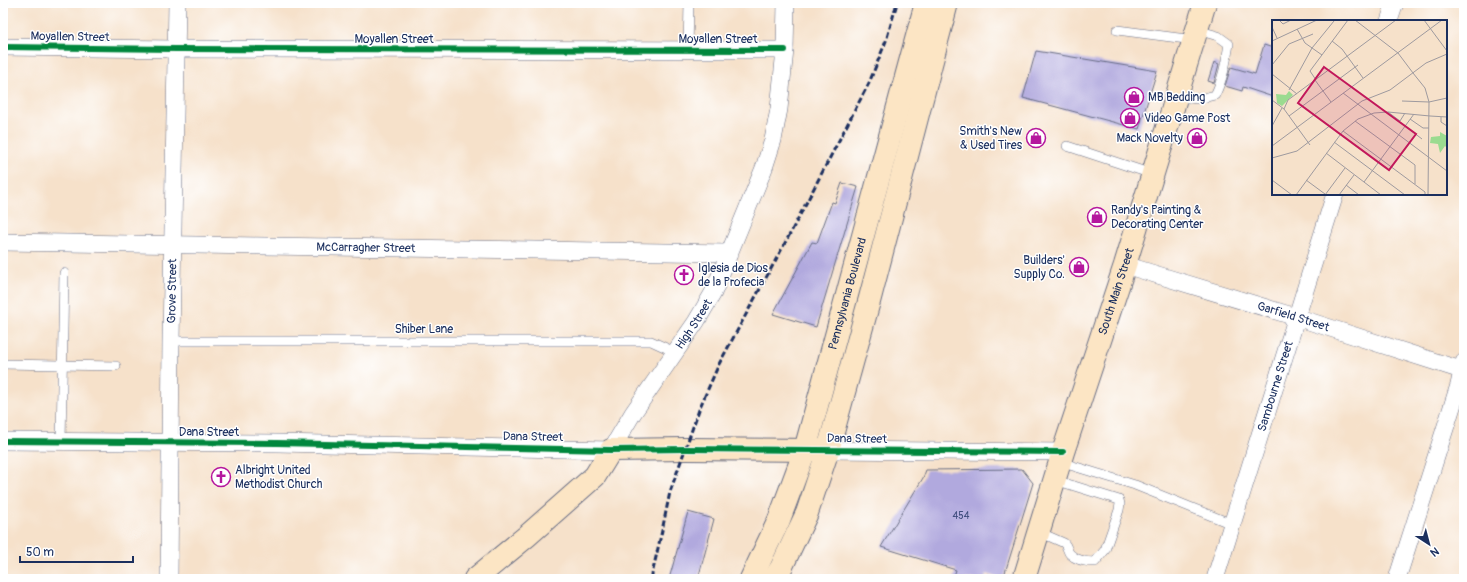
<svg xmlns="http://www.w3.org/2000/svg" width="1467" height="582" font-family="Pangolin,sans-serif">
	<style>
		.building { fill: #b1a9de }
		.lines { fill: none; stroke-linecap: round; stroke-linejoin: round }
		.lane-casing { stroke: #686d84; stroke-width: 10 }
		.street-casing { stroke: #686d84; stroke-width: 18 }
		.secondary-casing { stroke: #686d84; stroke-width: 24 }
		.lane { stroke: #fff; stroke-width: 9 }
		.street { stroke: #fff; stroke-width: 17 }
		.secondary { stroke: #fce5c4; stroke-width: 22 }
		.rail { stroke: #1b2f5e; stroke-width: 3; stroke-dasharray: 6 3; stroke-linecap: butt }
		.cycleway-casing { stroke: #fff; stroke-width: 8 }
		.cycleway { stroke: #00873e; stroke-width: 6 }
		.labels { text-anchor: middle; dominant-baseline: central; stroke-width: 3; stroke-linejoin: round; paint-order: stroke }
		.number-label { font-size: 10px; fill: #404e7e }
		.street-label { font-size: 12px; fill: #1b2f5e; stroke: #fff }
		.poi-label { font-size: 12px; fill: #1b2f5e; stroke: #fff; text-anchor: start }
		.inset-road { fill: none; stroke: #9e9a9f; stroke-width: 1 }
		.view { fill: #c2185b; fill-opacity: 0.15; stroke: #c2185b; stroke-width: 2 }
		.inset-edge { fill: none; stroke: #1b2f5e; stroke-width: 2 }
	</style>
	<rect width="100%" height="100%" fill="#fff"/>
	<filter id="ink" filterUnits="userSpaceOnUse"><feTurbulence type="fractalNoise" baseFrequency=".025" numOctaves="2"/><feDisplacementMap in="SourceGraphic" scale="8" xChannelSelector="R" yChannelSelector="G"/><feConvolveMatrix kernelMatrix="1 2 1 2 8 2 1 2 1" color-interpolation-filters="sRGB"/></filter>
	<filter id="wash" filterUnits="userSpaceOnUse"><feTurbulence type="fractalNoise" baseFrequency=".012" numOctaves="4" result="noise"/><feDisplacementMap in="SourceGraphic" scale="16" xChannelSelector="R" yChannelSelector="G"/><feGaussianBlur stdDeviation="0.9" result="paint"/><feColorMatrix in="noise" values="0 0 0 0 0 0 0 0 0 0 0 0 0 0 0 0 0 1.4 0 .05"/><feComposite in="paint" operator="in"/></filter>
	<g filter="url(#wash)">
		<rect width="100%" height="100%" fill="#f6e1ca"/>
		<g id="blocks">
			<!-- building -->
			<g class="building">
				<polygon points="1264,45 1273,48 1273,97 1243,87 1242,91 1225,86 1231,67 1255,74"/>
				<polygon points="1036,51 1157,71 1139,129 1023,98"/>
				<polygon points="1214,62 1219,64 1214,83 1208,81"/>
				<polygon points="842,183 858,187 816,327 773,314 812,242 817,243 832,202 835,203"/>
				<polygon points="1022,469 1033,483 1003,579 987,574 985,579 953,579 956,570 881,547 923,478 926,470"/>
				<polygon points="688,512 714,519 698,579 669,579"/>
			</g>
		</g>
	</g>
	<g filter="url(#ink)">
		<use href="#blocks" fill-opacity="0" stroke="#686d84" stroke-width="1"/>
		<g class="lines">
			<!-- lane casing -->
			<g class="lane-casing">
				<g id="lane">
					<polyline points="1117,30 1194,40"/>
					<polyline points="688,50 689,3"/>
					<path d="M1177,97L1199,99L1215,95C1223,79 1226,62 1229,44L1218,36L1197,30"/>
					<polyline points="1067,146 1152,174"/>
					<polyline points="171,341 651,341 675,352"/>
					<polyline points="3,364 116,366"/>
					<polyline points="61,442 64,273"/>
					<polyline points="1060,462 1135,485 1232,524"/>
					<path d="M1039,532L1064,543C1068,547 1067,551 1070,554C1076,560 1087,562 1095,562L1105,550L1119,510L1120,504L1119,500L1055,480"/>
				</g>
			</g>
			<!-- street casing -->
			<g class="street-casing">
				<g id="street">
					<polyline points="1389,21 1395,3"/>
					<polyline points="3,47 176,49 785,50"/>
					<path id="s1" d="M3,242L729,253"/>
					<path id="s2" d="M1125,265L1296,317L1461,370"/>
					<path id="s3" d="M3,441L277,443L611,450L633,413L696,322L713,293L764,168L773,140L779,109L785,50L786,3"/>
					<polyline points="828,450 1063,452"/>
					<path id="s4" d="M169,579L171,341L177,3"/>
					<path id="s5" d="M1215,579L1335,194"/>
					<polyline points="1397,579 1459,385 1464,362"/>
				</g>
			</g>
			<!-- secondary casing -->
			<g class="secondary-casing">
				<g id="secondary">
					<polyline points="475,579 527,536 595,476 611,450 686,449 818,450"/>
					<path id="s6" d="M751,579L779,520L805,450L926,3"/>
					<polyline points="774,579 781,568 807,513 828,450 870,298 947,3"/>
					<path id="s7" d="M1024,579L1063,452L1125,265L1205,3"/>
				</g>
			</g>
			<!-- lane -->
			<use href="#lane" class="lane"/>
			<!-- street -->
			<use href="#street" class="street"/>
			<!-- secondary -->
			<use href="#secondary" class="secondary"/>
			<!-- rail -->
			<polyline class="rail" points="651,579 663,526 670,492 700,407 719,364 791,232 869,83 886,41 897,3"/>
			<!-- cycleway casing -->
			<g class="cycleway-casing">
				<g id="cycleway">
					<polyline points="3,47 176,49 785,50"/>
					<polyline points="3,441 277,443 611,450 686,449 1063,452"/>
				</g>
			</g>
			<!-- cycleway -->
			<use href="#cycleway" class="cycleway"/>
		</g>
	</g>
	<!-- icons -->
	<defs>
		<g id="shop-ring" transform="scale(1)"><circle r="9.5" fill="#fff" stroke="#b5179e" stroke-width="1.5"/><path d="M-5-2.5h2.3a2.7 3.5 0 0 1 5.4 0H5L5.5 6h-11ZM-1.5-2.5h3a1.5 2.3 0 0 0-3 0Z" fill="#b5179e"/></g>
		<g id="church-ring" transform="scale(1)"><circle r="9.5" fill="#fff" stroke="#b5179e" stroke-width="1.5"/><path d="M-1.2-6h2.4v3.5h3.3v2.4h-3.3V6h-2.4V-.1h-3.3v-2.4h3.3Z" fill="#b5179e"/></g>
	</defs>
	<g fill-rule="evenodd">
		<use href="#shop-ring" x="1134" y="97"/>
		<use href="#shop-ring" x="1130" y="118"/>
		<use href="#shop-ring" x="1036" y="138"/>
		<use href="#shop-ring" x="1197" y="138"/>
		<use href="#shop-ring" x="1097" y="217"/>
		<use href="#shop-ring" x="1079" y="267"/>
		<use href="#church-ring" x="684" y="275"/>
		<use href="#church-ring" x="221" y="477"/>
	</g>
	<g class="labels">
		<!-- number labels -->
		<g class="number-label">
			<text x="961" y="516">454</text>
		</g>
		<!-- street labels -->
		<g class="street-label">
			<text transform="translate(70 37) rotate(1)">Moyallen Street</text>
			<text x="394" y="39">Moyallen Street</text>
			<text x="718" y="39">Moyallen Street</text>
			<text stroke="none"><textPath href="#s1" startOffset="363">McCarragher Street</textPath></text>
			<text stroke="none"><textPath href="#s4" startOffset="288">Grove Street</textPath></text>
			<text stroke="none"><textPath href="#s7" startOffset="302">South Main Street</textPath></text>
			<text stroke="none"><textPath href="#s6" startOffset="302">Pennsylvania Boulevard</textPath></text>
			<text stroke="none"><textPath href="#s2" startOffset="176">Garfield Street</textPath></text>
			<text stroke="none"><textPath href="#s3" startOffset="759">High Street</textPath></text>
			<text x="424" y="329">Shiber Lane</text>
			<text stroke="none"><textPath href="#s5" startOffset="202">Sambourne Street</textPath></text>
			<text x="209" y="432">Dana Street</text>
			<text transform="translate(533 437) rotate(1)">Dana Street</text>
			<text transform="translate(857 439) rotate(1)">Dana Street</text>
		</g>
		<!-- poi labels -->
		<g class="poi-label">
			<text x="1148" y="97">MB Bedding</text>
			<text x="1144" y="118">Video Game Post</text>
			<text x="1022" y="131" text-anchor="end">Smith's New<tspan x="1022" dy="14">&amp; Used Tires</tspan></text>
			<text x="1183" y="138" text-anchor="end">Mack Novelty</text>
			<text x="1111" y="210">Randy's Painting &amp;<tspan x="1111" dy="14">Decorating Center</tspan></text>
			<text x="1065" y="260" text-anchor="end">Builders'<tspan x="1065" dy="14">Supply Co.</tspan></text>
			<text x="698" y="268">Iglesia de Dios<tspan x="698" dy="14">de la Profecia</tspan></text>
			<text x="235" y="470">Albright United<tspan x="235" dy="14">Methodist Church</tspan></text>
		</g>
	</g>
	<!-- overview -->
	<g transform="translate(1272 20)">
		<rect width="175" height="175" fill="#f6e1ca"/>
		<path d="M17,71L21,75L10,86L5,83L4,74L14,75ZM168,112L175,116V128L173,126L168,133L166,124L158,123L159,117L168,116Z" fill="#9bdb90"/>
		<path class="inset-road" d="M7,0L11,4L19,0M83,0L126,33L141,53M152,0L175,31M0,7L5,18M25,9L33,23L50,35M0,21L45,0M60,21L70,29L91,58M0,45L17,24L41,14M141,53L153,68L157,82L156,175M0,54L25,74M43,60L59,82M44,60L38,51L76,0M17,70L40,28L62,1M71,73L175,151M0,80L12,89L38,125M130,81L157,82L175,78M12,89L16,80L124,0M116,92L128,101L133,93M17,96L86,45M158,96L175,97M169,97V102L175,106M138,99L151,108H157M83,101L143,145V164M0,106L10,88M133,106L150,119M71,111L153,172V175M62,122L133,175M0,126L170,0M54,133L109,175M0,138L25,131L90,81L118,70L154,43L175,34M0,160L20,175M34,160L53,174M92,162L142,94M74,165L87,175M24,175L71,111L86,99L102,93L116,92L158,96M53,175L73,148M67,175L82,155"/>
		<path class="view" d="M52,47L144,114L117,150L26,83Z"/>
		<rect width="175" height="175" class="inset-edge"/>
	</g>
	<!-- margin -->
	<rect width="1467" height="582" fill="none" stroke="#fff" stroke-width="16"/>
	<!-- north arrow -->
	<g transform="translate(1429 544) rotate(144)" stroke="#ffffff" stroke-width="3" paint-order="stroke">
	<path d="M0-3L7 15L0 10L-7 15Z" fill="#1b2f5e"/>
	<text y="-6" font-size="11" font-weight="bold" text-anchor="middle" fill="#1b2f5e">N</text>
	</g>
	<!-- scale -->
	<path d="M20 556v6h113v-6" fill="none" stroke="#1b2f5e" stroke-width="2"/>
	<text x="26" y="556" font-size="12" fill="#1b2f5e" stroke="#ffffff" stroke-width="3" paint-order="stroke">50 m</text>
</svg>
